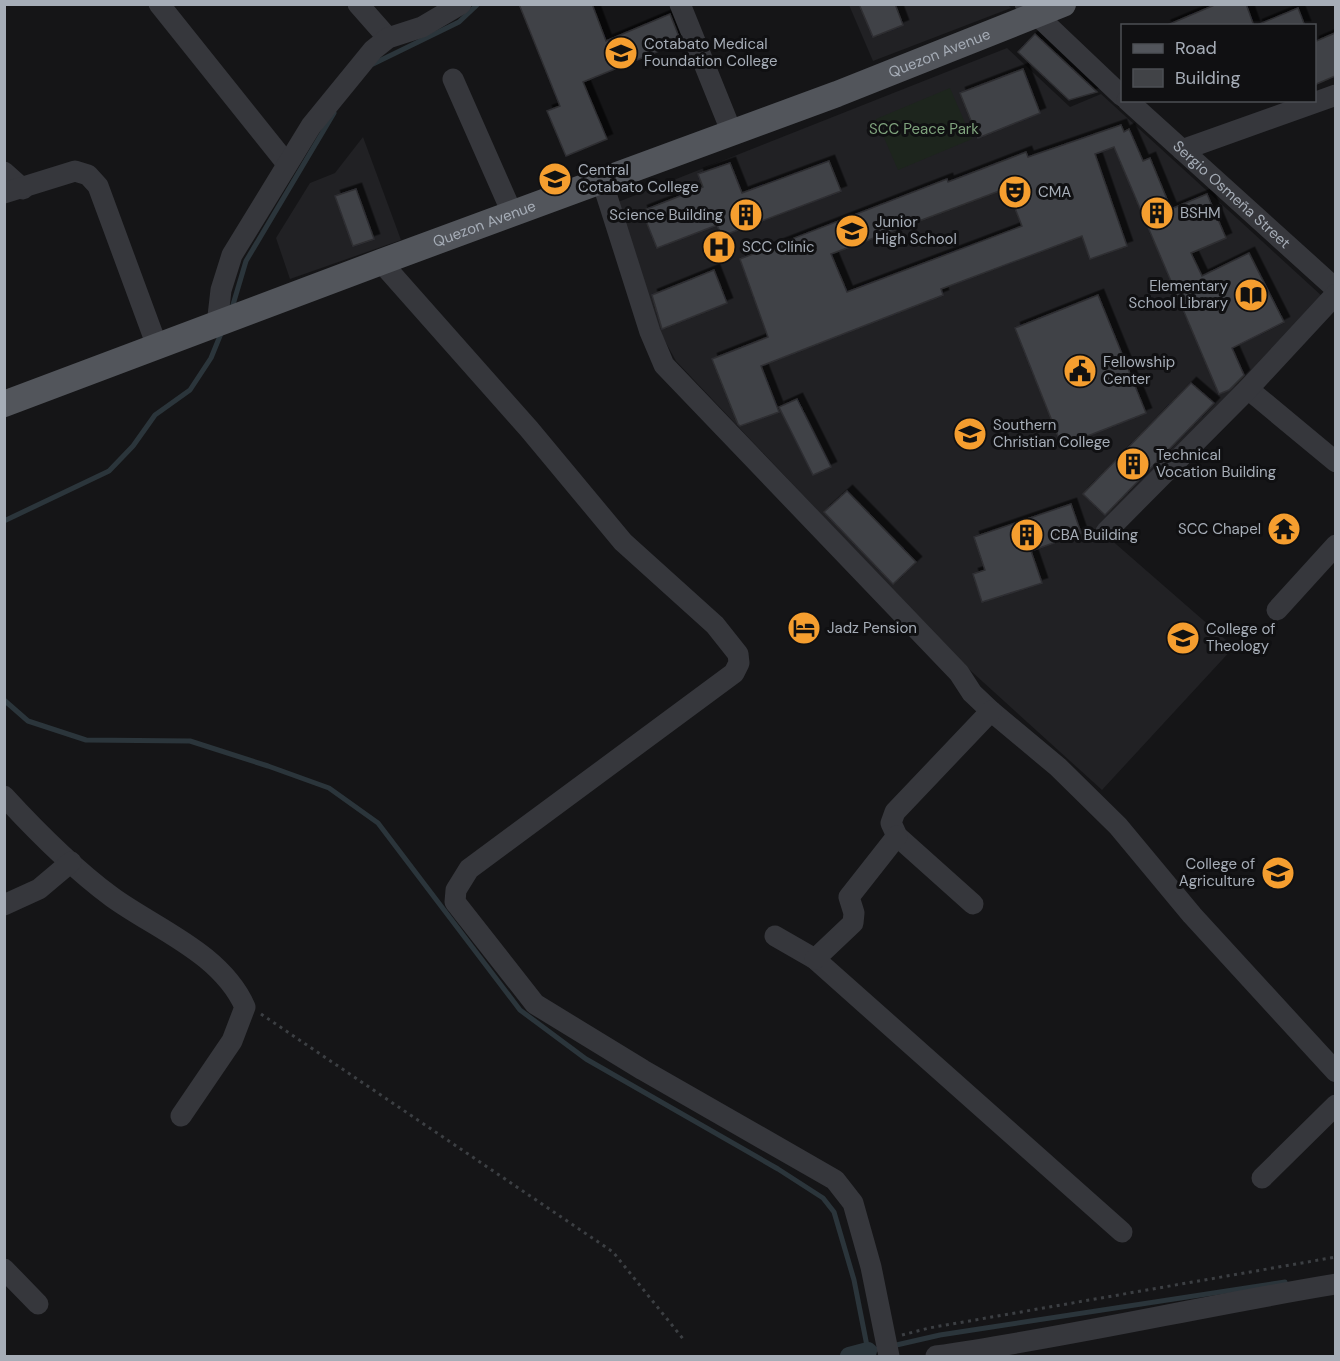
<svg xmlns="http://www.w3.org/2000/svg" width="1340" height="1361" font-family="'DM Sans',sans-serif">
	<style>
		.built { fill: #212124 }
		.green { fill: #1d251d }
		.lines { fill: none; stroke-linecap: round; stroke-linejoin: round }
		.stream { stroke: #2b353b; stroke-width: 5 }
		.canal { stroke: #2b353b; stroke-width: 18 }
		.building { fill: #414347; stroke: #2f2f33; stroke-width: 1.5; fill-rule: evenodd; filter: url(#shadow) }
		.path { stroke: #3c3f43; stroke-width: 3; stroke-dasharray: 3 4.5; stroke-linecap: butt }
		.minor { stroke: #36373c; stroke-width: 21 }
		.major { stroke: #52555b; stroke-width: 26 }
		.labels { text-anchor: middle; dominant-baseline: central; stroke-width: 6; stroke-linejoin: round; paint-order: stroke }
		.poi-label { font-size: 15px; fill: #a6adb7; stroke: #101012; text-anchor: start }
		.street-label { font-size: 15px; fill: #a6adb7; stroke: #101012 }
		.park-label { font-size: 15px; fill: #7fa37d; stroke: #101012 }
	</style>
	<defs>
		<filter id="shadow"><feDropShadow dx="5.5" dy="-5.5" stdDeviation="0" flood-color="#0009"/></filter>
	</defs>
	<rect width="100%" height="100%" fill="#151517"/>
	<!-- built -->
	<g class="built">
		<polygon points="1007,4 1011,8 873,61 849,5"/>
		<polygon points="1007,48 1070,107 1101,94 1323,297 1101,531 1234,647 1102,790 961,662 676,361 655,323 618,202"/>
		<polygon points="363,137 401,240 290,279 276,238 310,183 335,173"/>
	</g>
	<!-- green -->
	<polygon class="green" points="950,88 972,139 898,170 876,119"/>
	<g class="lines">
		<!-- stream -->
		<g class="stream">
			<polyline points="373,64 459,22 478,4"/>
			<polyline points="232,308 246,261 334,113"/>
			<polyline points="4,521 109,471 133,446 155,415 190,390 211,358 222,331"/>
			<polyline points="4,700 28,721 86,740 190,741 268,766 329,788 378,823 520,1010 586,1059 778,1169 823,1198 834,1212 854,1280 868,1351 883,1348"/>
			<polyline points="892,1346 940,1335 1285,1282"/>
		</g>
		<!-- canal -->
		<polyline class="canal" points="849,1356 868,1351"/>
	</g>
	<!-- building -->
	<g class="building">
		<polygon points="519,4 592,4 606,41 670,14 681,42 583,82 607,139 566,156 547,111 560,106"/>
		<polygon points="859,4 895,4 903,25 873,37"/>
		<polygon points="1217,4 1246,4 1254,26 1165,26"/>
		<polygon points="1298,8 1305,26 1257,26 1257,25"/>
		<polygon points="1335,33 1335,76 1314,85 1314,42"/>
		<polygon points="1035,34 1097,92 1069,100 1018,52"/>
		<polygon points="1023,69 1040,113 978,138 960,93"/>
		<path d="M1121,125L1124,132L1129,129L1143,161L1150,158L1171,209L1207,194L1226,238L1191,253L1202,276L1249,253L1284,322L1232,348L1244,375L1229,390L1219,394L1114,147L1095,154L1127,246L1090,259L1082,236L941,289L943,295L761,366L779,412L740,426L738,424L712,359L768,337L740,259L947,179L948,182L1026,152L1028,157ZM1007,188L1022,226L847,292L831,254Z"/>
		<polygon points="829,161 841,191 722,236 717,225 657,248 642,211 703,187 698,174 730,163 742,193"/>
		<polygon points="356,189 374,239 353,246 335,196"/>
		<polygon points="714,270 727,303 662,329 652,295"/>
		<polygon points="1098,295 1146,413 1062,446 1015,328"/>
		<polygon points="1191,383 1214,403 1105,515 1083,494"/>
		<polygon points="797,399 831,467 813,475 779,407"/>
		<polygon points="847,491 916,562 893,584 824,512"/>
		<polygon points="1071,504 1081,533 1031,551 1042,583 982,602 973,574 985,570 974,537"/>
	</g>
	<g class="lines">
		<!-- path -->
		<g class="path">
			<polyline points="261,1014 613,1252 684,1340"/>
			<polyline points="902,1335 929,1328 1336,1257"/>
		</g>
		<!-- minor -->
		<g class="minor">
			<polyline points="159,4 287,164"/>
			<polyline points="358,4 388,38"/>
			<polyline points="680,4 732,133"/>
			<polyline points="1025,4 1122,96"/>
			<polyline points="453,79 513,215"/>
			<path id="s1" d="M1127,100L1336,289"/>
			<polyline points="1182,150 1336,95"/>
			<polyline points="4,172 23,189"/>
			<polyline points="602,181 650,332 664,365 959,673 972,693 991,711 1058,767 1118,826 1192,915 1336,1072"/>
			<polyline points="4,193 75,171 88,175 98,186 157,346"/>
			<polyline points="381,262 529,429 623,542 715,625 738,654 739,663 734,673 469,869 456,890 455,902 535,1004 643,1070 835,1180 853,1203 871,1267 889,1356"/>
			<polyline points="217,325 221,290 232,255 311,126 373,50 388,38 422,27 461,4"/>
			<polyline points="1248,389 1336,462"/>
			<polyline points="1106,532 1248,389 1336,294"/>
			<polyline points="1277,610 1336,545"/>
			<path d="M4,796C37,832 73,868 112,897C156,929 221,953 245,1007L232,1041L181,1116"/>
			<polyline points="973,904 897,836 891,823 895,812 991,711"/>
			<polyline points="4,905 39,889 71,862"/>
			<polyline points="775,936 815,959 1122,1232"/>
			<polyline points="815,959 853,923 854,913 849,897 897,836"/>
			<polyline points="1262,1178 1336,1105"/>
			<polyline points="4,1269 38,1304"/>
			<path d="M936,1356C1070,1337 1202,1306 1336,1284"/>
		</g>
		<!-- major -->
		<path class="major" id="s2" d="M4,404L381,262L837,94L1063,4"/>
	</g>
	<!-- icons -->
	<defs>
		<g id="university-disc" transform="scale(1.725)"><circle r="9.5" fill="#f59e2f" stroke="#101012"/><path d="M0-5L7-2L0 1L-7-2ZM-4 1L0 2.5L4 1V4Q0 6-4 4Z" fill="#111"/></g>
		<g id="theatre-disc" transform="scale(1.725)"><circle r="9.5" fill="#f59e2f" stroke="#101012"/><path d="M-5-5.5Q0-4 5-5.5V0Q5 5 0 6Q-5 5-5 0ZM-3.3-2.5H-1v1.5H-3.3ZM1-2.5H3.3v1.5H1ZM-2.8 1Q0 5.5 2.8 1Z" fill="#111"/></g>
		<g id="building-disc" transform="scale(1.725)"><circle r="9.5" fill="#f59e2f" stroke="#101012"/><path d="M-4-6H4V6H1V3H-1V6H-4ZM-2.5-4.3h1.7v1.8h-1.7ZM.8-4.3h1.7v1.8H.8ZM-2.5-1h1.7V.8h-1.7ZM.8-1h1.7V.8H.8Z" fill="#111"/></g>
		<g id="school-disc" transform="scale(1.725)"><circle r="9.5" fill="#f59e2f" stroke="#101012"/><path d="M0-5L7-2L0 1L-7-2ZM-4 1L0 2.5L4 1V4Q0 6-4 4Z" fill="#111"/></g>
		<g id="hospital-disc" transform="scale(1.725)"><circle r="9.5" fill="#f59e2f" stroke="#101012"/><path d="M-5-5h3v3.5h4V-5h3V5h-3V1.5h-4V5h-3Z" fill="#111"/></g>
		<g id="library-disc" transform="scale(1.725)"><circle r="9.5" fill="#f59e2f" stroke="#101012"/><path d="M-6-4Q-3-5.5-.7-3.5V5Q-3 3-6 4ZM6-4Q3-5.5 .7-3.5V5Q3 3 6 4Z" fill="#111"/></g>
		<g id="civic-disc" transform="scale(1.725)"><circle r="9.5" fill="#f59e2f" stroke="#101012"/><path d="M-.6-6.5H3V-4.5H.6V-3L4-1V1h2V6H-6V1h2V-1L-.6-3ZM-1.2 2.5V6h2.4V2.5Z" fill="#111"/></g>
		<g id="temple-disc" transform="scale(1.725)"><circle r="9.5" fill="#f59e2f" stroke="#101012"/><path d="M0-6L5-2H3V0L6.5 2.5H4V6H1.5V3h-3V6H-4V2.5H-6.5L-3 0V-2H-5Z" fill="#111"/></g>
		<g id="hotel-disc" transform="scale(1.725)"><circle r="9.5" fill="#f59e2f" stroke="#101012"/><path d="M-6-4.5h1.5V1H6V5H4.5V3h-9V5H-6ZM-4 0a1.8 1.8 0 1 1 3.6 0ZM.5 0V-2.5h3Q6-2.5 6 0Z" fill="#111"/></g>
	</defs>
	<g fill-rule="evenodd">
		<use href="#university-disc" x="621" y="53"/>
		<use href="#university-disc" x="555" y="179"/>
		<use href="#theatre-disc" x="1015" y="192"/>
		<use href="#building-disc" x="1157" y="213"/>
		<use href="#building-disc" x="746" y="215"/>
		<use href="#school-disc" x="852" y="231"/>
		<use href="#hospital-disc" x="719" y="247"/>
		<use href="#library-disc" x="1251" y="295"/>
		<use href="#civic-disc" x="1080" y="371"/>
		<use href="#university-disc" x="970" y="434"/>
		<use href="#building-disc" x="1133" y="464"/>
		<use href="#temple-disc" x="1284" y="529"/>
		<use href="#building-disc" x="1027" y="535"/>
		<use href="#hotel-disc" x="804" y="628"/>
		<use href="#university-disc" x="1183" y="638"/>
		<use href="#university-disc" x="1278" y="873"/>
	</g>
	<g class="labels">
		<!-- poi labels -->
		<g class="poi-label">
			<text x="644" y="44">Cotabato Medical<tspan x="644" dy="17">Foundation College</tspan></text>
			<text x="578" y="170">Central<tspan x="578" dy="17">Cotabato College</tspan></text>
			<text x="1038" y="192">CMA</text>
			<text x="1180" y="213">BSHM</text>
			<text x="723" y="215" text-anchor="end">Science Building</text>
			<text x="875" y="222">Junior<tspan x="875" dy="17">High School</tspan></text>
			<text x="742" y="247">SCC Clinic</text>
			<text x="1228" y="286" text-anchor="end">Elementary<tspan x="1228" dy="17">School Library</tspan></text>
			<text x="1103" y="362">Fellowship<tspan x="1103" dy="17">Center</tspan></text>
			<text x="993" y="425">Southern<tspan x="993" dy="17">Christian College</tspan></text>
			<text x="1156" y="455">Technical<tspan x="1156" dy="17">Vocation Building</tspan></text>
			<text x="1261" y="529" text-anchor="end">SCC Chapel</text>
			<text x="1050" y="535">CBA Building</text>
			<text x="827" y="628">Jadz Pension</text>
			<text x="1206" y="629">College of<tspan x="1206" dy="17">Theology</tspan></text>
			<text x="1255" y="864" text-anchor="end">College of<tspan x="1255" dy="17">Agriculture</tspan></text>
		</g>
		<!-- street labels -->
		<g class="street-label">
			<text stroke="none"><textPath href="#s2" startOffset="999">Quezon Avenue</textPath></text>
			<text stroke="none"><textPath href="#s1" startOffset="141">Sergio Osmeña Street</textPath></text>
			<text stroke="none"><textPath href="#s2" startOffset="513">Quezon Avenue</textPath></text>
		</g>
		<!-- park labels -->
		<g class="park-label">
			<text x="924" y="129">SCC Peace Park</text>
		</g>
	</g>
	<!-- border -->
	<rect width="1340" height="1361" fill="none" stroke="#a6adb7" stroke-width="12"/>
	<!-- legend -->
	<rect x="1121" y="24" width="195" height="78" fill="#101012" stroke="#4c4f54" stroke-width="1.5"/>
	<rect x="1133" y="44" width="30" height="9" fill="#52555b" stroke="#4c4f54" stroke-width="1.5"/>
	<text x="1175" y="54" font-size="18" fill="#a6adb7">Road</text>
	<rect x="1133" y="69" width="30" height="18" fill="#414347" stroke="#4c4f54" stroke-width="1.5"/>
	<text x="1175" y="84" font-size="18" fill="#a6adb7">Building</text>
</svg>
